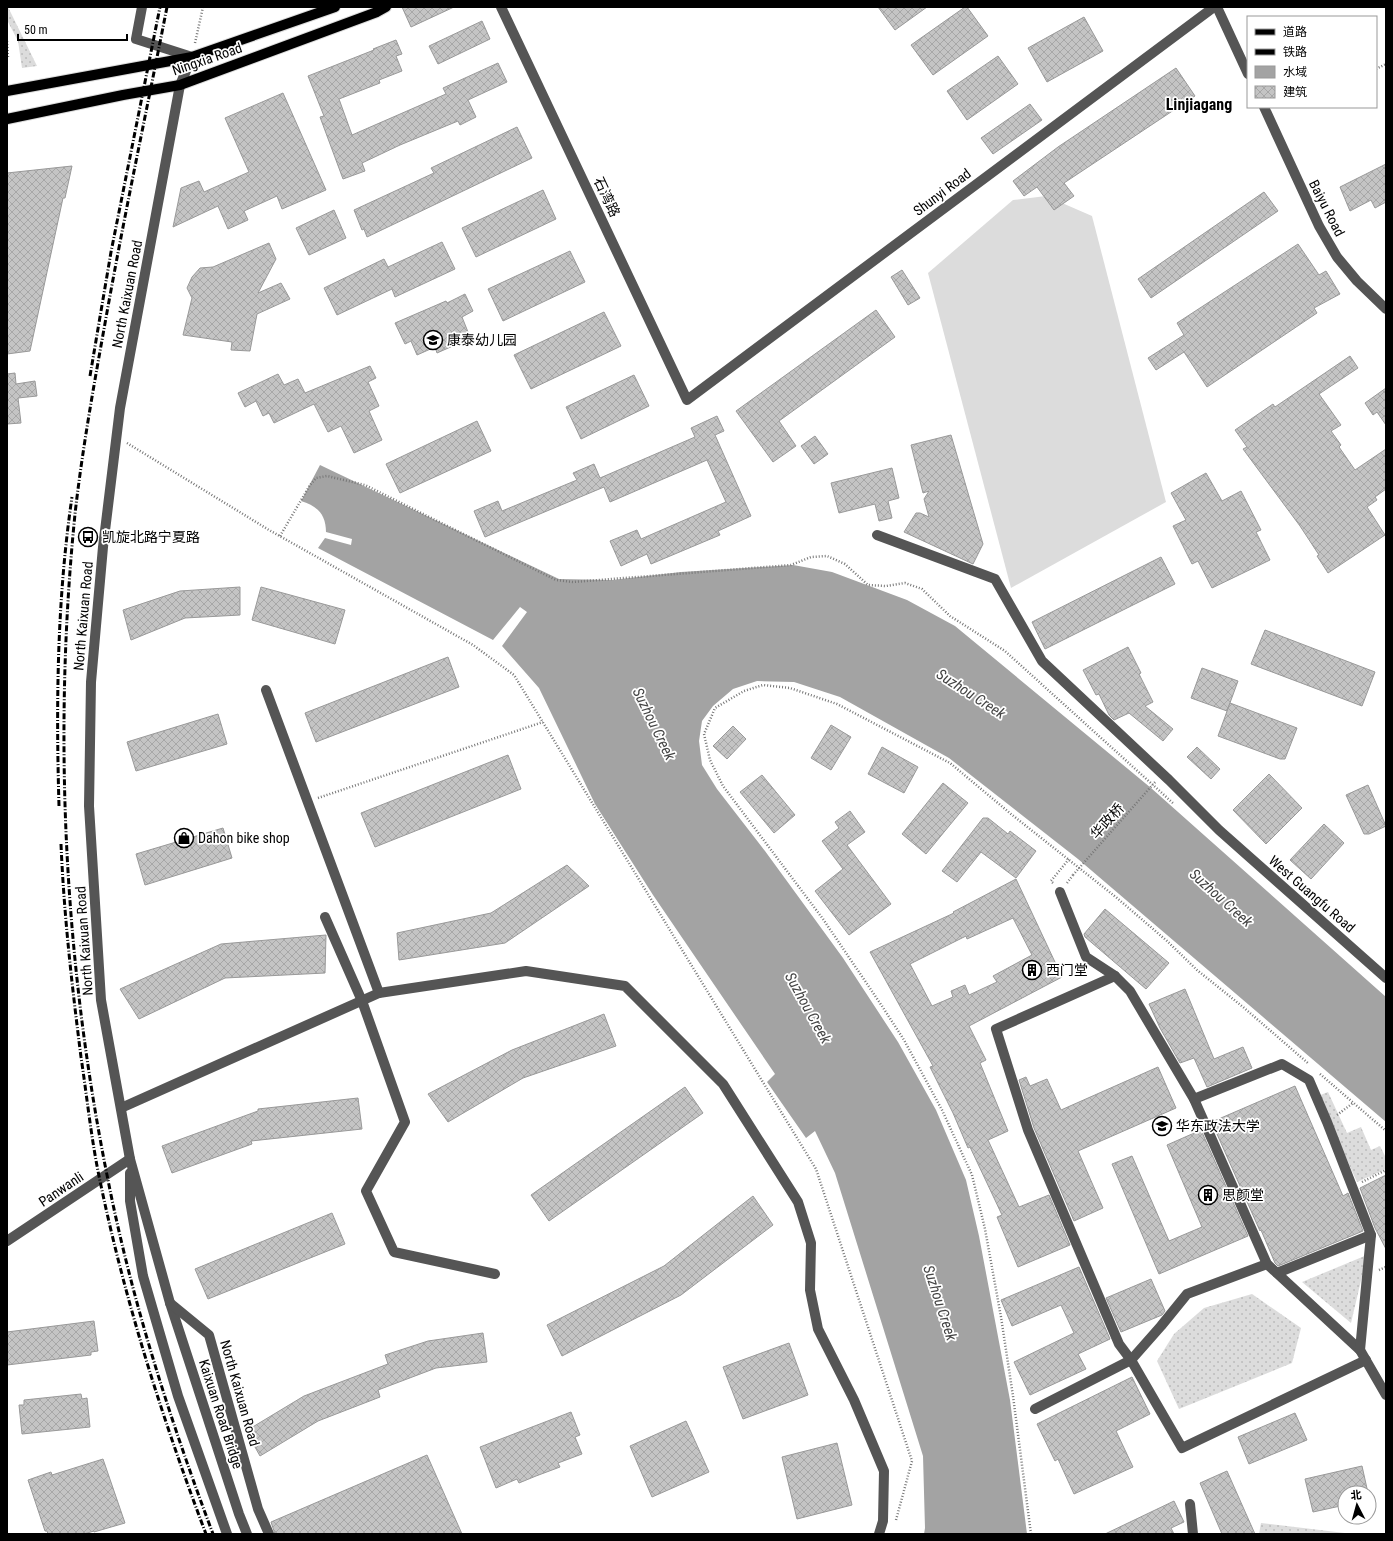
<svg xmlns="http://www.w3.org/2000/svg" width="1393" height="1541" font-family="'Roboto Condensed','Noto Sans SC',sans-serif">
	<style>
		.grass { fill: url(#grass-dots) }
		.pitch { fill: #dcdcdc }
		.water { fill: #a3a3a3 }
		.building { fill: url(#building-cross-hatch); stroke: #999; fill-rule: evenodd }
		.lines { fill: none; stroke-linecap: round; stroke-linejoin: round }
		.major-casing { stroke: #dbdbdb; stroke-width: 12 }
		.path { stroke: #777; stroke-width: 2.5; stroke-dasharray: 1 2; stroke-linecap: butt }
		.minor { stroke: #555; stroke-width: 10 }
		.major { stroke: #000; stroke-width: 10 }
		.rail { stroke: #000; stroke-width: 3; stroke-dasharray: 6 2 1 2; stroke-linecap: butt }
		.path-bridge { stroke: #777; stroke-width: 2.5; stroke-dasharray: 1 2; stroke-linecap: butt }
		.labels { text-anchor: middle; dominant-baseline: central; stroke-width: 3.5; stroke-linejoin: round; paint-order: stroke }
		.street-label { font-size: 14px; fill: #000; stroke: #fff }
		.poi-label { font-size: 14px; fill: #000; stroke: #fff; text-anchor: start }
		.water-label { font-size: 15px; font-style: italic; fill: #444; stroke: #fff }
		.quarter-label { font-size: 16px; font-weight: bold; fill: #000; stroke: #fff }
	</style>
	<defs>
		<pattern id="grass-dots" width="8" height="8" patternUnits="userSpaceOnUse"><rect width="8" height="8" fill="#dcdcdc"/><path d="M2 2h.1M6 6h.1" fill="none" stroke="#bbb" stroke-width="1.8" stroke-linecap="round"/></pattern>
		<pattern id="building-cross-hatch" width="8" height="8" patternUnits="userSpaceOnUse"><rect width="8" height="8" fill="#c4c4c4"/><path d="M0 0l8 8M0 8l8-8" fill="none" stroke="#a7a7a7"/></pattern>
	</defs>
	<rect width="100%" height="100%" fill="#fff"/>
	<!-- grass -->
	<g class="grass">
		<polygon points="7,7 8,7 37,66 22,68 18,41 7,20"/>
		<polygon points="1328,1092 1347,1133 1361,1127 1371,1150 1380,1146 1386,1158 1386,1169 1357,1182 1318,1096"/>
		<polygon points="1367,1255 1351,1323 1302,1282"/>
		<polygon points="1252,1294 1301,1328 1292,1363 1179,1409 1157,1361 1174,1334 1204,1308"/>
		<polygon points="1261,1523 1353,1534 1259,1534"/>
	</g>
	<!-- pitch -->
	<polygon class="pitch" points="1046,196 1092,216 1166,502 1011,588 928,273 1013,200"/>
	<!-- water -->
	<path class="water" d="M320,465L559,579L612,580L681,572L793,565L832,572L907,600L955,626L1151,788L1386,997V1122L1078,859L949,758L840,697L794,682L757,681L733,689L713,706L702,721L699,741L702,765L717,789L765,851L843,958L898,1042L936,1110L966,1180L979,1236L1010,1400L1027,1534H924L925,1528L923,1456L835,1173L815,1131L806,1138L767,1082L775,1074L653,895L595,804L539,688L502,646L527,612L520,607L493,640L318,548L325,538L351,545L352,539L326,532C326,514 317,506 301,501Z"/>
	<!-- building -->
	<g class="building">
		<polygon points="402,7 454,7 411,27"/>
		<polygon points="878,7 927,7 895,30"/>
		<polygon points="965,7 967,7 988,36 933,75 911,45"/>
		<polygon points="1084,17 1103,51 1047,82 1028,48"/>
		<polygon points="482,21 490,39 438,64 429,46"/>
		<polygon points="396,40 402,54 396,56 402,71 379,80 380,83 339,99 352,135 446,94 443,88 498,63 507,82 468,100 476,117 460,125 458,121 400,145 362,163 365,171 343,179 320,117 324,116 308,76 374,50 373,49"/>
		<polygon points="998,56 1018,84 967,120 947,91"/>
		<polygon points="1176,68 1195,96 1064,183 1074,196 1054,210 1037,187 1024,196 1013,181 1058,147"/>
		<polygon points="283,93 326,190 282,209 277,196 244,211 248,220 228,229 218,206 173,227 181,188 199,181 204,192 249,172 225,118"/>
		<polygon points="1030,104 1042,120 993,154 981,138"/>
		<polygon points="517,127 532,158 367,237 364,229 362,230 354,210 434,173 431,168"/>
		<polygon points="1386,164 1386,202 1375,208 1371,200 1350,211 1340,187"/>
		<polygon points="72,166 65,198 63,198 30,351 7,354 7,173"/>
		<polygon points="543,190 556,219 476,257 462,228"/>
		<polygon points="1264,192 1278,211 1151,298 1138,279"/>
		<polygon points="334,210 346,238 309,255 296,228"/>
		<polygon points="442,242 455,269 395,297 392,289 337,315 324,288 384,259 388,267"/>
		<polygon points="269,243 276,259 258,293 281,283 290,299 257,314 250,351 231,350 232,342 183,335 192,298 187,288 192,277 200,268 213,267"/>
		<polygon points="1298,244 1319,275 1326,271 1340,294 1314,308 1317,313 1207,387 1184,352 1156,370 1148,358 1184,335 1177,323"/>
		<polygon points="570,251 585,282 503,321 488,289"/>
		<polygon points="902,270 920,298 908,305 891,277"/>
		<polygon points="465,294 473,311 462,317 468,332 452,339 455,345 437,353 435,347 417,355 411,341 405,344 395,323 446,301 447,303"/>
		<polygon points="876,310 895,337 779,421 796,446 773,462 736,411"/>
		<polygon points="604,312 621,346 531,389 514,355"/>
		<polygon points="1350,356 1358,368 1319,394 1341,425 1331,431 1341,445 1339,447 1355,470 1386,449 1386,489 1375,497 1377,500 1367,507 1385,535 1328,573 1317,556 1319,555 1300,526 1243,449 1247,447 1235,430 1273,404 1275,407"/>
		<polygon points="370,366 376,378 368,382 379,406 369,411 382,440 354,453 341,426 328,432 314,404 274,423 269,413 263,416 256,401 245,407 238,393 278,374 284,385 298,379 305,393"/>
		<polygon points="15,373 16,384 35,381 37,396 18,398 21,423 7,424 7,374"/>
		<polygon points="634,375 649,406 581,439 566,407"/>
		<polygon points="1386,388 1386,425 1377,412 1373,415 1365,403"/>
		<polygon points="717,416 724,431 715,435 751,516 718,531 720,535 651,564 647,554 621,566 610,541 637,530 641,539 726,502 707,460 610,502 604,487 485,537 474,511 498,501 502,511 577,480 573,473 594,464 600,478 695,437 691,428"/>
		<polygon points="477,421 491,451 400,493 386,464"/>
		<polygon points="951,435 983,544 973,564 904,532 916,513 920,513 929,517 924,499 929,491 923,493 911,445"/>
		<polygon points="815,436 828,454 814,464 801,446"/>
		<polygon points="892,468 899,498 888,501 892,518 879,521 875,504 839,513 831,483"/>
		<polygon points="1206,473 1222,501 1241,491 1261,530 1256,532 1270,560 1212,588 1198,561 1192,564 1173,526 1186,520 1171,493"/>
		<polygon points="1161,557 1175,584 1045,649 1032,622"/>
		<polygon points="240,587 240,615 185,618 131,640 123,610 180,591"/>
		<polygon points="261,587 345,610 335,644 252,620"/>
		<polygon points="1265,630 1375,672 1362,706 1251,664"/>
		<polygon points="1128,647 1141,673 1139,674 1153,702 1145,706 1173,729 1163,741 1129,713 1114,720 1109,715 1099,694 1096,695 1083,670"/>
		<polygon points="448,657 459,687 316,742 305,713"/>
		<polygon points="1202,668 1238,681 1227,711 1191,698"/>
		<polygon points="1230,703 1297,728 1285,759 1280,759 1218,736"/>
		<polygon points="218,714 227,744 136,771 127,742"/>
		<polygon points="831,725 851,737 831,770 811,758"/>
		<polygon points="733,726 746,739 727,759 713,746"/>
		<polygon points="882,747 918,767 904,793 868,774"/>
		<polygon points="1197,747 1220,769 1211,779 1187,757"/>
		<polygon points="508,755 521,789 375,847 361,813"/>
		<polygon points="1269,774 1302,808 1266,844 1233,810"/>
		<polygon points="762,775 795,815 774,833 740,792"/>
		<polygon points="943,783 968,803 926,854 902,834"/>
		<polygon points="1368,785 1386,826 1369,834 1364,834 1346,795"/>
		<polygon points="850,811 865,832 847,845 891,904 849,935 815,891 843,869 822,841 839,828 835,822"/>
		<polygon points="983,818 988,818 1008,834 1010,831 1036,851 1016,878 981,852 957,882 942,871"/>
		<polygon points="1324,824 1344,843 1311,879 1290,860"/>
		<polygon points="223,828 232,858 145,885 136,854"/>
		<polygon points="567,865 589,886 505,943 399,960 397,933 491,913"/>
		<path d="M1016,879L1062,977L969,1026L986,1060L980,1063L1008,1131L988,1140L1019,1207L1049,1195L1070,1245L1018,1267L997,1217L1002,1215L970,1147L968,1148L953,1113L930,1067L933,1066L870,952L954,913L953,912ZM1013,918L1032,955L993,976L997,982L969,995L965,985L951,991L953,997L932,1006L910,964L966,936L967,939Z"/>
		<polygon points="1105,909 1169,963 1146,989 1085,937 1084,934"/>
		<polygon points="326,935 325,973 225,978 139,1019 120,989 221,944"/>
		<polygon points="1185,989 1214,1059 1243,1047 1252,1068 1207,1087 1194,1058 1180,1063 1160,1028 1149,1004"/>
		<polygon points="604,1014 616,1046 523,1078 448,1122 428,1094 512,1050"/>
		<polygon points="1158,1067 1176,1108 1078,1151 1103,1208 1074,1221 1034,1128 1019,1080 1026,1077 1030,1086 1047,1079 1061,1110"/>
		<polygon points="1295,1086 1343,1196 1348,1193 1363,1231 1278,1266 1275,1263 1261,1230 1260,1231 1213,1125 1215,1124 1214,1121"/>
		<polygon points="685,1087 703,1113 549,1221 531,1195"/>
		<polygon points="358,1098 362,1129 251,1141 252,1144 172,1173 162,1146 258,1111 258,1109"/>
		<polygon points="1201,1130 1248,1236 1159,1274 1112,1164 1132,1156 1169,1241 1202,1227 1167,1145"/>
		<polygon points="1386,1175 1386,1249 1375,1228 1360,1188"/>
		<polygon points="753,1196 773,1225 681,1295 562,1356 547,1325 664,1266"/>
		<polygon points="332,1213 345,1244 208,1299 195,1269"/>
		<polygon points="1079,1267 1110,1339 1078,1354 1086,1369 1030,1395 1014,1362 1074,1333 1061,1305 1012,1326 1001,1300"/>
		<polygon points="1151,1279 1165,1311 1162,1315 1121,1332 1106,1298"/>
		<polygon points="94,1321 98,1351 91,1352 91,1355 7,1365 7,1332"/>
		<polygon points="483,1333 487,1362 436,1368 378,1390 380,1397 318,1421 260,1456 246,1431 304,1396 388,1364 385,1355 428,1341"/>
		<polygon points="789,1343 808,1395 743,1419 723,1367"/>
		<polygon points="1132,1377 1150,1414 1116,1431 1133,1467 1074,1494 1058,1459 1055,1461 1037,1424"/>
		<polygon points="81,1394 82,1399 87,1398 90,1427 22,1434 19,1405 24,1405 24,1400"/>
		<polygon points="571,1412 580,1435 575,1437 582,1454 558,1463 560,1467 536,1476 519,1483 517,1479 496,1488 480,1447"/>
		<polygon points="1295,1413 1307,1440 1249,1464 1238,1437"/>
		<polygon points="686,1421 709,1472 652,1497 630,1446"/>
		<polygon points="837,1443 852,1505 797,1519 782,1457"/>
		<polygon points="427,1455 462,1534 275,1534 271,1522"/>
		<polygon points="103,1459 125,1523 94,1532 94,1531 84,1534 48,1534 47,1531 45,1531 28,1480 51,1472 52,1475"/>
		<polygon points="1362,1466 1368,1493 1345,1493 1345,1505 1313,1512 1305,1479"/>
		<polygon points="1227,1471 1255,1534 1222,1534 1200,1483"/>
		<polygon points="1174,1501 1184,1522 1171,1528 1174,1534 1105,1534"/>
	</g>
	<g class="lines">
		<!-- major casing -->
		<g class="major-casing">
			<g id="major">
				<polyline points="7,91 192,57 335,7"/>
				<polyline points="7,119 123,95 180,85 377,12 386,7"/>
			</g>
		</g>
		<!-- path -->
		<g class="path">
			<polyline points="7,41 8,57"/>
			<polyline points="195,43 203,7"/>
			<polyline points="1376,69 1386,64"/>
			<polyline points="127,443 269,530 473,645 514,675 816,1169 912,1461 896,1520"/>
			<polyline points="280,536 310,485 316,478 327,476 365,485 556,580 573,582 791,565 811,557 827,556 845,564 868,585 886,586 905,583 922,589 950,616 1005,651 1174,804"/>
			<polyline points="318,798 543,722"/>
			<polyline points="1053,883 1051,881 1069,859"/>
			<polyline points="1067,883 1073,875"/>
			<polyline points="1320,1074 1386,1131"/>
			<polyline points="1337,1115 1353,1103"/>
			<polyline points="1362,1182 1386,1170"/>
			<polyline points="1379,1270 1386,1267"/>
			<polyline points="1031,1534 1013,1396 1001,1317 985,1229 972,1175 942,1110 904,1040 882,1006 823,919 723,786 710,760 704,734 715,708 744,691 763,685 790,688 837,704 950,763 1011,814 1117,898 1167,941 1197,970 1243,1007 1309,1064"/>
		</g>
		<!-- minor -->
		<g class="minor">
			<polyline points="142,7 136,39 192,57 180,85 120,408 103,547 91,682 89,806 101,1000 130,1159 170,1303 239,1514 247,1534"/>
			<polyline points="501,7 687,400 1214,7"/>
			<polyline points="1217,7 1248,74"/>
			<polyline points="1264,107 1319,226 1337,257 1357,281 1386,309"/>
			<polyline points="877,535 995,579 1042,661 1169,780 1219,830 1386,978"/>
			<polyline points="266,690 379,993"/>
			<polyline points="1060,892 1086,957 1115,976 1130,991 1194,1099 1267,1264 1360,1350 1386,1395"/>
			<polyline points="325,917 362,1001 405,1122 366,1191 394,1252 495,1274"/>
			<polyline points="1115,976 996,1029 1028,1130 1119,1344 1131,1360 1182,1448 1366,1360"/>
			<polyline points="1194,1099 1282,1064 1309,1080 1327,1122 1371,1235 1360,1350"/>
			<polyline points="121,1108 379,993 526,971 625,986 723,1084 798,1202 811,1243 810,1290 818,1329 854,1400 884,1471 883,1521 879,1534"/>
			<polyline points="130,1173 130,1201 143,1276 178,1396 227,1534"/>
			<polyline points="7,1241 130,1159"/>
			<polyline points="1277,1273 1371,1235"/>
			<polyline points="170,1303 209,1335 258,1509 269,1534"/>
			<polyline points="1035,1409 1131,1360 1161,1326 1187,1294 1267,1264"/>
			<polyline points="1190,1504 1193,1534"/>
		</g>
		<!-- major -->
		<use href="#major" class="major"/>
		<!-- rail -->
		<g class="rail">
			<path d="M167,7C146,114 123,221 104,329C93,390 82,452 75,514C53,732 64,960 107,1175C131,1298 169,1417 213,1534"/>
			<polyline points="90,376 111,252 160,7"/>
			<path d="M59,806C56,704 57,599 72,497"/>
			<path d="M61,844C64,916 72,986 81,1057C87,1097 91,1137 99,1176C124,1298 162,1418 206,1534"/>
		</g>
		<!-- path-bridge -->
		<polyline class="path-bridge" points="1073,875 1156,781"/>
	</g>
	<!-- icons -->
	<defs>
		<g id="school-ring" transform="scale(1)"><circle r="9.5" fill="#fff" stroke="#000" stroke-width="1.5"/><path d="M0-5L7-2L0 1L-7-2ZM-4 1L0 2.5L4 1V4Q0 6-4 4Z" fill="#000"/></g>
		<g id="bus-ring" transform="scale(1)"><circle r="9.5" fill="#fff" stroke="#000" stroke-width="1.5"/><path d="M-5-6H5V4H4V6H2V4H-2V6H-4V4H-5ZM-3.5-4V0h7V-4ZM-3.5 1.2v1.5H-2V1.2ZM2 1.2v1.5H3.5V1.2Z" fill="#000"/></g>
		<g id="shop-ring" transform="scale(1)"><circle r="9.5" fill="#fff" stroke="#000" stroke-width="1.5"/><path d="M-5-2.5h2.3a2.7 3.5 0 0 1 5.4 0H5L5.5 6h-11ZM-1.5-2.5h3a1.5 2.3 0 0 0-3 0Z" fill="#000"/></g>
		<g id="building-ring" transform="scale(1)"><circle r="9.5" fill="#fff" stroke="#000" stroke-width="1.5"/><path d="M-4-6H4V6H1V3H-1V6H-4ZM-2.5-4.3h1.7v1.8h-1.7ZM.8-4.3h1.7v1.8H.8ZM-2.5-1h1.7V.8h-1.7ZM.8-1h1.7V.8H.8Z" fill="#000"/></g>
		<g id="university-ring" transform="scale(1)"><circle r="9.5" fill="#fff" stroke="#000" stroke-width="1.5"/><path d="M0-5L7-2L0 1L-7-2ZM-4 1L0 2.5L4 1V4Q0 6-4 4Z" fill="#000"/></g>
	</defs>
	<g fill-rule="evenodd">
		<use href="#school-ring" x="433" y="340"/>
		<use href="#bus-ring" x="88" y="537"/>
		<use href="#shop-ring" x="184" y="838"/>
		<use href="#building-ring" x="1032" y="970"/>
		<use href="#university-ring" x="1162" y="1126"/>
		<use href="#building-ring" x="1208" y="1195"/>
	</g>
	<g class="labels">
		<!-- street labels -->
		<g class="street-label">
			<text transform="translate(207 59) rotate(-19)">Ningxia Road</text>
			<text transform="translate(942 192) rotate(-37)">Shunyi Road</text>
			<text transform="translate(607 197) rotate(65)">石湾路</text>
			<text transform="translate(1327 208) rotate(63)">Baiyu Road</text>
			<text transform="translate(127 294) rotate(-79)">North Kaixuan Road</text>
			<text transform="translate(83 616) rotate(-85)">North Kaixuan Road</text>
			<text transform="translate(1107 821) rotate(-48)">华政桥</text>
			<text transform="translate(1312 894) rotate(41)">West Guangfu Road</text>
			<text transform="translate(84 941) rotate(-94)">North Kaixuan Road</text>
			<text transform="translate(61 1189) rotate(-34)">Panwanli</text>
			<text transform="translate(240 1393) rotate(74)">North Kaixuan Road</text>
			<text transform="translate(221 1414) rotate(72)">Kaixuan Road Bridge</text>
		</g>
		<!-- poi labels -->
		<g class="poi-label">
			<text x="447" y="340">康泰幼儿园</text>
			<text x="102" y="537">凯旋北路宁夏路</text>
			<text x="198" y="838">Dahon bike shop</text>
			<text x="1046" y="970">西门堂</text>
			<text x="1176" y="1126">华东政法大学</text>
			<text x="1222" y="1195">思颜堂</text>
		</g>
		<!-- water labels -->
		<g class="water-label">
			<text transform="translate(971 694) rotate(33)">Suzhou Creek</text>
			<text transform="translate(654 724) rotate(64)">Suzhou Creek</text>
			<text transform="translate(1221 898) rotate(42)">Suzhou Creek</text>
			<text transform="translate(808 1008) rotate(61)">Suzhou Creek</text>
			<text transform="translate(940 1303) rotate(72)">Suzhou Creek</text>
		</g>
		<!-- quarter labels -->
		<g class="quarter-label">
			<text x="1199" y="104">Linjiagang</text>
		</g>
	</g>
	<!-- border -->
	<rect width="1393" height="1541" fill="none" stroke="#000000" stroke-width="16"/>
	<!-- legend -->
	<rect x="1247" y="16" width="130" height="92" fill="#ffffff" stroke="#999999"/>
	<rect x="1255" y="29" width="20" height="6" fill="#000000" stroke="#999999"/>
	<text x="1283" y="36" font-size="12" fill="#000000">道路</text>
	<rect x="1255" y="49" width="20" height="6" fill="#000000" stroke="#999999"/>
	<text x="1283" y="56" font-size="12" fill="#000000">铁路</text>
	<rect x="1255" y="66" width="20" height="12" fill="#a3a3a3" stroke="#999999"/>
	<text x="1283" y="76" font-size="12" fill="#000000">水域</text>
	<rect x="1255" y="86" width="20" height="12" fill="url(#building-cross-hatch)" stroke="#999999"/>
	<text x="1283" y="96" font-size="12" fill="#000000">建筑</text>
	<!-- north arrow -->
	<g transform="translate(1357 1505) rotate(354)"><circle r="19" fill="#ffffff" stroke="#999999"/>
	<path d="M0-3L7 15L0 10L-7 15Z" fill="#000000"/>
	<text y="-6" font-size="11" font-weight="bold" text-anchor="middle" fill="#000000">北</text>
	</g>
	<!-- scale -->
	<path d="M18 34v6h109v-6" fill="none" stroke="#000000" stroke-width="2"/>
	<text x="24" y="34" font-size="12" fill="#000000" stroke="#ffffff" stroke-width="3" paint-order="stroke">50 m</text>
</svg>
